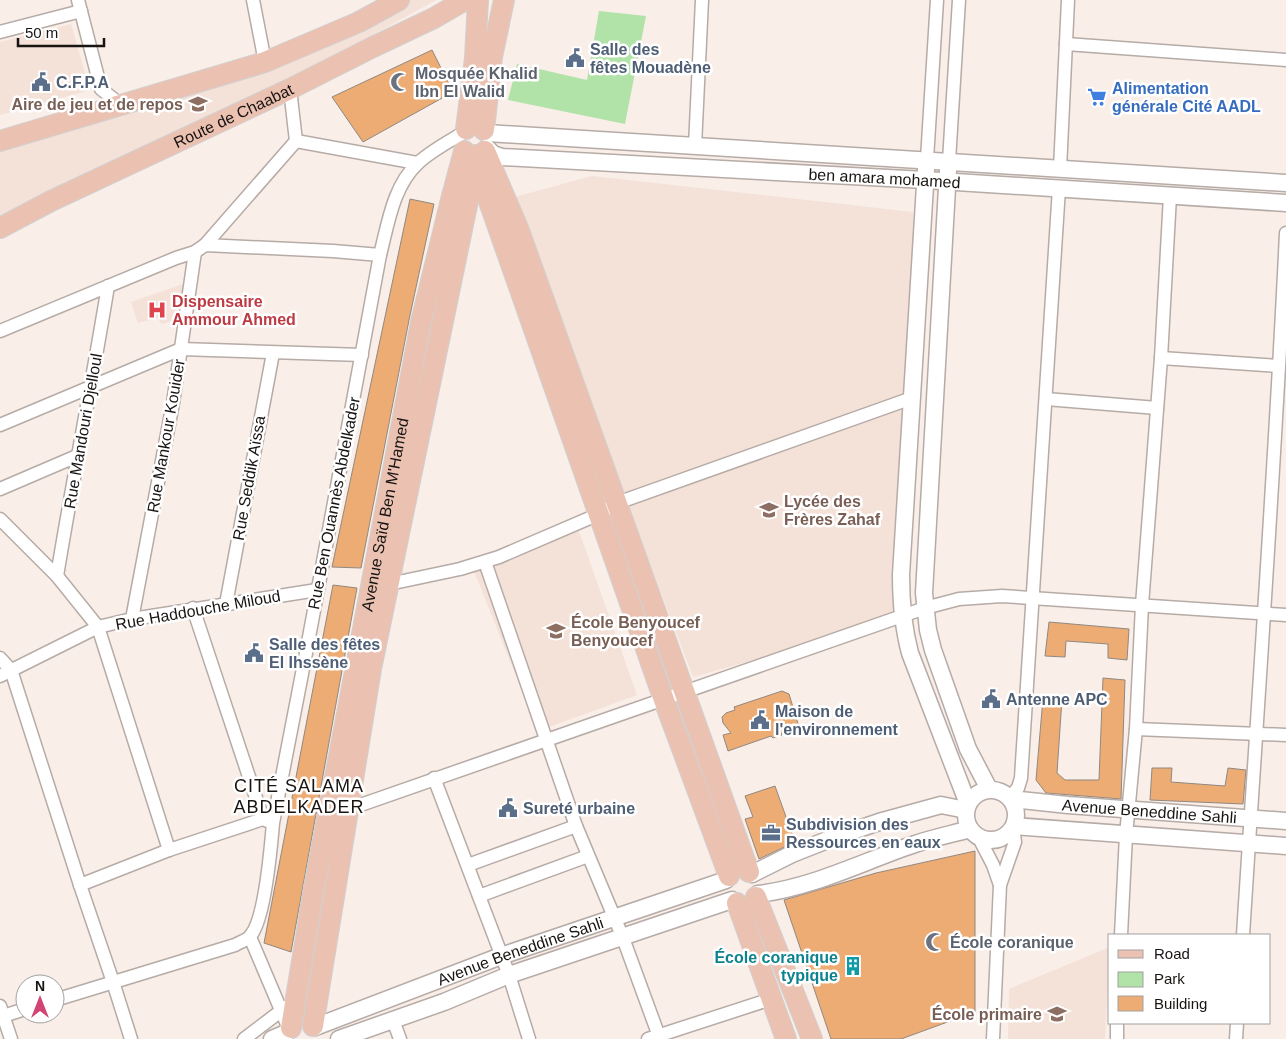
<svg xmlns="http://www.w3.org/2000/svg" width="1286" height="1039" font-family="Helvetica,sans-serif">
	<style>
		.built { fill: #f4e1d8 }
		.green { fill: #b1e3a8 }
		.building { fill: #ecac73; stroke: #918881 }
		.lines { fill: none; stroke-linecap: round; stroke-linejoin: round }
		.minor-casing { stroke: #b6aba6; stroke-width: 15 }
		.tertiary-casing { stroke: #b6aba6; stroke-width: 19 }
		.primary-casing { stroke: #d1d0d0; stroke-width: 22 }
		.minor { stroke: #fff; stroke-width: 12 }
		.tertiary { stroke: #fff; stroke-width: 16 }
		.primary { stroke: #ebc2b2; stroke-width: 20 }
		.labels { text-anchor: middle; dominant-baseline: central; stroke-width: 5; stroke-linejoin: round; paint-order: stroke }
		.service-label { font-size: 16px; font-weight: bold; fill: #4e5e75; stroke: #fff; text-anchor: start }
		.worship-label { font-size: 16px; font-weight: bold; fill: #5b616d; stroke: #fff; text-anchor: start }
		.shop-label { font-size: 16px; font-weight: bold; fill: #366cbe; stroke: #fff; text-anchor: start }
		.education-label { font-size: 16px; font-weight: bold; fill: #785e54; stroke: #fff; text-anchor: end }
		.street-label { font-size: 16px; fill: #181412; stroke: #fff }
		.health-label { font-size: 16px; font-weight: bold; fill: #be3a42; stroke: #fff; text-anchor: start }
		.culture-label { font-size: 16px; font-weight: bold; fill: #0d838f; stroke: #fff; text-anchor: end }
		.neighbourhood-label { font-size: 18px; letter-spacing: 1px; fill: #181412; stroke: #fff }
	</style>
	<rect width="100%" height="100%" fill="#f9eee8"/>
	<!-- built -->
	<g class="built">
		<polygon points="410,0 436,0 285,83 0,218 0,148 237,81 294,61 385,15"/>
		<polygon points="71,24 90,90 0,115 0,42"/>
		<polygon points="592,176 913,212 913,403 905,617 693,677 511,198"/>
		<polygon points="186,283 180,318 162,324 157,318 138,323 131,302"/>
		<polygon points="579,531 637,695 538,731 472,566"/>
		<polygon points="1110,947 1105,1039 1008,1039 1009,989"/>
	</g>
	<!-- green -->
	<polygon class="green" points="599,11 646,16 625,124 508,100 517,64 587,80"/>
	<!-- building -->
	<g class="building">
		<polygon points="432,50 453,92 363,142 332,97"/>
		<polygon points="410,199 434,204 409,320 361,568 332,567"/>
		<polygon points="333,585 357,588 291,952 264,943"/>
		<polygon points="1049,622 1129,629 1127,660 1108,658 1108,644 1066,641 1065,657 1045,656"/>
		<polygon points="1103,678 1125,680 1121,799 1046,793 1036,780 1043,698 1062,699 1057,773 1065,780 1099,780"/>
		<polygon points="782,691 789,694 799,727 781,732 782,735 773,738 771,736 728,751 723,735 731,733 723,723 722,717 726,713 735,710 734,707"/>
		<polygon points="1152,768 1172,768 1171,782 1225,786 1228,768 1246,770 1243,804 1150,800"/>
		<polygon points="775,786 795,842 759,859 745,819 753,817 745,796"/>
		<polygon points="975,851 975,1012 901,1039 831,1039 784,900 876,873"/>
	</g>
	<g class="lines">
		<!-- minor casing -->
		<g class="minor-casing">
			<g id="minor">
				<polyline points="78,0 101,89 121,105"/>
				<polyline points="253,0 265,62"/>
				<polyline points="0,32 81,11"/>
				<polyline points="1066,44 1286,60"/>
				<polyline points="296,141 417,163"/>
				<polyline points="695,146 702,0"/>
				<polyline points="927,159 937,0"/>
				<polyline points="949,161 959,0"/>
				<polyline points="1060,169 1068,0"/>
				<polyline points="205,245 296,141 290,89"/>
				<polyline points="0,331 176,258 195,252 205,245 333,251 380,255"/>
				<polyline points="1161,358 1279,366"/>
				<polyline points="1046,399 1157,408"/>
				<polyline points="0,425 181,349 362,355"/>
				<polyline points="0,489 77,456"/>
				<polyline points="0,519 57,576 98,627 169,850"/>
				<polyline points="485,562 576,826 623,938 660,1039"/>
				<path d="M57,576C73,479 92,383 108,286"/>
				<polyline points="389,584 460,569 499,557 599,514 617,503 912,398"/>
				<polyline points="226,604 273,353"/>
				<polyline points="193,608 263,819"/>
				<polyline points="132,619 173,403 195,252"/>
				<polyline points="0,658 11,670 80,885 113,982 131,1039"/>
				<polyline points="0,676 98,627 132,619 317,590"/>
				<polyline points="1136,729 1286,735"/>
				<polyline points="434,778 509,975 529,1039"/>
				<polyline points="1010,797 1018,788 1021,778 1059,188"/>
				<polyline points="349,809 925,608 959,599 1002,596 1286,615"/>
				<polyline points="978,836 993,865 1000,885"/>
				<polyline points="468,865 576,826"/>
				<polyline points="80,885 169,850 263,819 270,822"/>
				<polyline points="479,896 588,856"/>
				<polyline points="1121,935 1126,835 1136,729 1142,605 1161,358 1170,196"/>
				<path d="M1243,935C1258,701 1275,467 1286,233"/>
				<polyline points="250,937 289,1029"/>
				<path d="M55,1000L235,945C240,942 248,940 251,935C265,918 271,847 273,823L307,648L380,255C388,224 393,186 418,163C431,151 448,142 463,133"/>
				<polyline points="0,1006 11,1039"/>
				<polyline points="0,1017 25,1009"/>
				<polyline points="393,1020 400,1039"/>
				<polyline points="244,1039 286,1007"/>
				<polyline points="648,1039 771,999"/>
				<polyline points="993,1039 1000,885 1015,842 1014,834 1011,830"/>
				<polyline points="1117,1039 1117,1023"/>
				<polyline points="1236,1039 1237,1023"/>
			</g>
		</g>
		<!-- tertiary casing -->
		<g class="tertiary-casing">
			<g id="tertiary">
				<polyline points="487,133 1286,183"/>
				<path id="s1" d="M487,148L493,154L502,157L925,180L1286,203"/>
				<path d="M926,169L901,575C901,602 903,627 910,653L968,804"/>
				<polyline points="948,170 924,593 928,630 933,650 968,749 989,789"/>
				<circle cx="991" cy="815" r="25"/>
				<path id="s2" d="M1011,799L1068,805L1286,821"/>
				<polyline points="1014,826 1286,846"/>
				<polyline points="752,874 792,854 835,837 879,822 941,805 966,810"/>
				<path d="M758,894C812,888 864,861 915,844C933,838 952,834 970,829"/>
				<path id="s3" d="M315,1027L501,956L726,880"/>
				<polyline points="272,1039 286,1033"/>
				<polyline points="339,1039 444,1002 509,975 732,900"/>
			</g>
		</g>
		<!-- primary casing -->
		<g class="primary-casing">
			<g id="primary">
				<polyline points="466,129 475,58 478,0"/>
				<polyline points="484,130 492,57 504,0"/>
				<polyline points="0,141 265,62 359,22 399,0"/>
				<polyline points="485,151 518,228 749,872"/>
				<polyline points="479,162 486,193 664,700 729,876"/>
				<path id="s4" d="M0,228L51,201L290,89L373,47L434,18L465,0"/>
				<polyline points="756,897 812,1039"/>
				<polyline points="737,903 786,1039"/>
				<polyline points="313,1026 371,669 471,186 475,155"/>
				<path id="s5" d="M291,1028L314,888L421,322L451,200L464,151"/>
			</g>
		</g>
		<!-- minor -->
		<use href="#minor" class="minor"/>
		<!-- tertiary -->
		<use href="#tertiary" class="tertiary"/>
		<!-- primary -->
		<use href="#primary" class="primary"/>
	</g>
	<!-- icons -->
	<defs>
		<g id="civic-bare" transform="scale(1.5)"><path d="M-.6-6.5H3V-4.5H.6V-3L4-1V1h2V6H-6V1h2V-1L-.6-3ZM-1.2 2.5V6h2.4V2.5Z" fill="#5c6f8a" stroke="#fff" stroke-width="2.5" paint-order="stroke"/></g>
		<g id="mosque-bare" transform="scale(1.5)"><path d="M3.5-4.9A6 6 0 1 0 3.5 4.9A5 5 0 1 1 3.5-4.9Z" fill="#6b7280" stroke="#fff" stroke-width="2.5" paint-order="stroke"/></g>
		<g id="supermarket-bare" transform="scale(1.5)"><path d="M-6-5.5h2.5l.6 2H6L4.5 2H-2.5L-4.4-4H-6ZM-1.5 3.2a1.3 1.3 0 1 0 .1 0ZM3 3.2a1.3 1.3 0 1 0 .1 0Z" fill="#3f7fe0" stroke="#fff" stroke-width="2.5" paint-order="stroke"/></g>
		<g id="school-bare" transform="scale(1.5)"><path d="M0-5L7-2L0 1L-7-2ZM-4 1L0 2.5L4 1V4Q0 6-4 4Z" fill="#8d6e63" stroke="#fff" stroke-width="2.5" paint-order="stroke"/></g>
		<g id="hospital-bare" transform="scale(1.5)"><path d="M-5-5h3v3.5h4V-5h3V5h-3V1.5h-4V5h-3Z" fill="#e0444e" stroke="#fff" stroke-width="2.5" paint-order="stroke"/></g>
		<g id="office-bare" transform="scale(1.5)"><path d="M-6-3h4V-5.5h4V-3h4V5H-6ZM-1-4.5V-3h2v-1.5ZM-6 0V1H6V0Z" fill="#5c6f8a" stroke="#fff" stroke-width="2.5" paint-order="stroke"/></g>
		<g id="building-bare" transform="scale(1.5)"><path d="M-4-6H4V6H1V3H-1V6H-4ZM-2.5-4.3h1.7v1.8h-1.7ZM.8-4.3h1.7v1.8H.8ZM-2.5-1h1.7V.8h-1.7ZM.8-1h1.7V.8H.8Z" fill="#0f9aa8" stroke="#fff" stroke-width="2.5" paint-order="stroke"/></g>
	</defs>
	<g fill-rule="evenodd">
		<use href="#civic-bare" x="575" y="58"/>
		<use href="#civic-bare" x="41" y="82"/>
		<use href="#mosque-bare" x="400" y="82"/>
		<use href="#supermarket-bare" x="1097" y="97"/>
		<use href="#school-bare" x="198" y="104"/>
		<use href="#hospital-bare" x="157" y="310"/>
		<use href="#school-bare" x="769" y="510"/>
		<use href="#school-bare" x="556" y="631"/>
		<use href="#civic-bare" x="254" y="653"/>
		<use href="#civic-bare" x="991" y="699"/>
		<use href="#civic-bare" x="760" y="720"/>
		<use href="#civic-bare" x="508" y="808"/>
		<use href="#office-bare" x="771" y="833"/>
		<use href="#mosque-bare" x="935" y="942"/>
		<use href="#building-bare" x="853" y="966"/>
		<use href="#school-bare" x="1057" y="1014"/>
	</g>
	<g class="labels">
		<!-- service labels -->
		<g class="service-label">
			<text x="590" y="49">Salle des<tspan x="590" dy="18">fêtes Mouadène</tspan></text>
			<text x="56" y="82">C.F.P.A</text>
			<text x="269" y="644">Salle des fêtes<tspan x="269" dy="18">El Ihssène</tspan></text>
			<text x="1006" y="699">Antenne APC</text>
			<text x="775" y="711">Maison de<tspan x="775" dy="18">l'environnement</tspan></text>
			<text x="523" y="808">Sureté urbaine</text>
			<text x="786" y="824">Subdivision des<tspan x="786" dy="18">Ressources en eaux</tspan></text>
		</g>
		<!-- worship labels -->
		<g class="worship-label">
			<text x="415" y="73">Mosquée Khalid<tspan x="415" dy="18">Ibn El Walid</tspan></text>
			<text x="950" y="942">École coranique</text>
		</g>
		<!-- shop labels -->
		<g class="shop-label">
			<text x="1112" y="88">Alimentation<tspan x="1112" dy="18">générale Cité AADL</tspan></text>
		</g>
		<!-- education labels -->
		<g class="education-label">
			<text x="183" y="104">Aire de jeu et de repos</text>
			<text x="784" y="501" text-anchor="start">Lycée des<tspan x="784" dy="18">Frères Zahaf</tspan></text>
			<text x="571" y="622" text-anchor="start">École Benyoucef<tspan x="571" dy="18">Benyoucef</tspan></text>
			<text x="1042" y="1014">École primaire</text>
		</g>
		<!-- street labels -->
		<g class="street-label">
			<text stroke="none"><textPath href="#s4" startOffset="259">Route de Chaabat</textPath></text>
			<text stroke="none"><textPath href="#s1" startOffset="401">ben amara mohamed</textPath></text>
			<text transform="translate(83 431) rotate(-80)">Rue Mandouri Djelloul</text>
			<text transform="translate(166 436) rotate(-80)">Rue Mankour Kouider</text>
			<text transform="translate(249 478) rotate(-80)">Rue Seddik Aïssa</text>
			<text transform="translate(334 503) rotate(-79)">Rue Ben Ouannès Abdelkader</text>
			<text stroke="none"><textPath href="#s5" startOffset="522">Avenue Saïd Ben M'Hamed</textPath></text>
			<text transform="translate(198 610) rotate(-10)">Rue Haddouche Miloud</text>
			<text stroke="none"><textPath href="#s2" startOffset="139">Avenue Beneddine Sahli</textPath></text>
			<text stroke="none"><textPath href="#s3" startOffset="219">Avenue Beneddine Sahli</textPath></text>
		</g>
		<!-- health labels -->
		<g class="health-label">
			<text x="172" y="301">Dispensaire<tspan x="172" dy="18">Ammour Ahmed</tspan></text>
		</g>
		<!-- culture labels -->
		<g class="culture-label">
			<text x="838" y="957">École coranique<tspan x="838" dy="18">typique</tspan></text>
		</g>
		<!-- neighbourhood labels -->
		<g class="neighbourhood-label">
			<text x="299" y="786">CITÉ SALAMA<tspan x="299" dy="21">ABDELKADER</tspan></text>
		</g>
	</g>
	<!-- legend -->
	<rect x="1108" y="934" width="162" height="90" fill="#ffffff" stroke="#a3a1a0"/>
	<rect x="1118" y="950" width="25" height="8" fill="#ebc2b2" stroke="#a3a1a0"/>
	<text x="1154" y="959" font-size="15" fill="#181412">Road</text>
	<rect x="1118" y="972" width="25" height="15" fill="#b1e3a8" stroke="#a3a1a0"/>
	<text x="1154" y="984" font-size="15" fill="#181412">Park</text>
	<rect x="1118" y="996" width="25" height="15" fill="#ecac73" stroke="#a3a1a0"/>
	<text x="1154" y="1009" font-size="15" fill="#181412">Building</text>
	<!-- north arrow -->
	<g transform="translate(40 999)"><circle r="24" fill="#ffffff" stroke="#a3a1a0"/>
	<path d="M0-4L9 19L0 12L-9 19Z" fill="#d14474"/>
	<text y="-8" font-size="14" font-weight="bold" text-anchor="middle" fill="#181412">N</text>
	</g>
	<!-- scale -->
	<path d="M18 38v8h86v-8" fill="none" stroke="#181412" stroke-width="2.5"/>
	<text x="25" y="38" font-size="15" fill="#181412" stroke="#ffffff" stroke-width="4" paint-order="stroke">50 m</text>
</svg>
